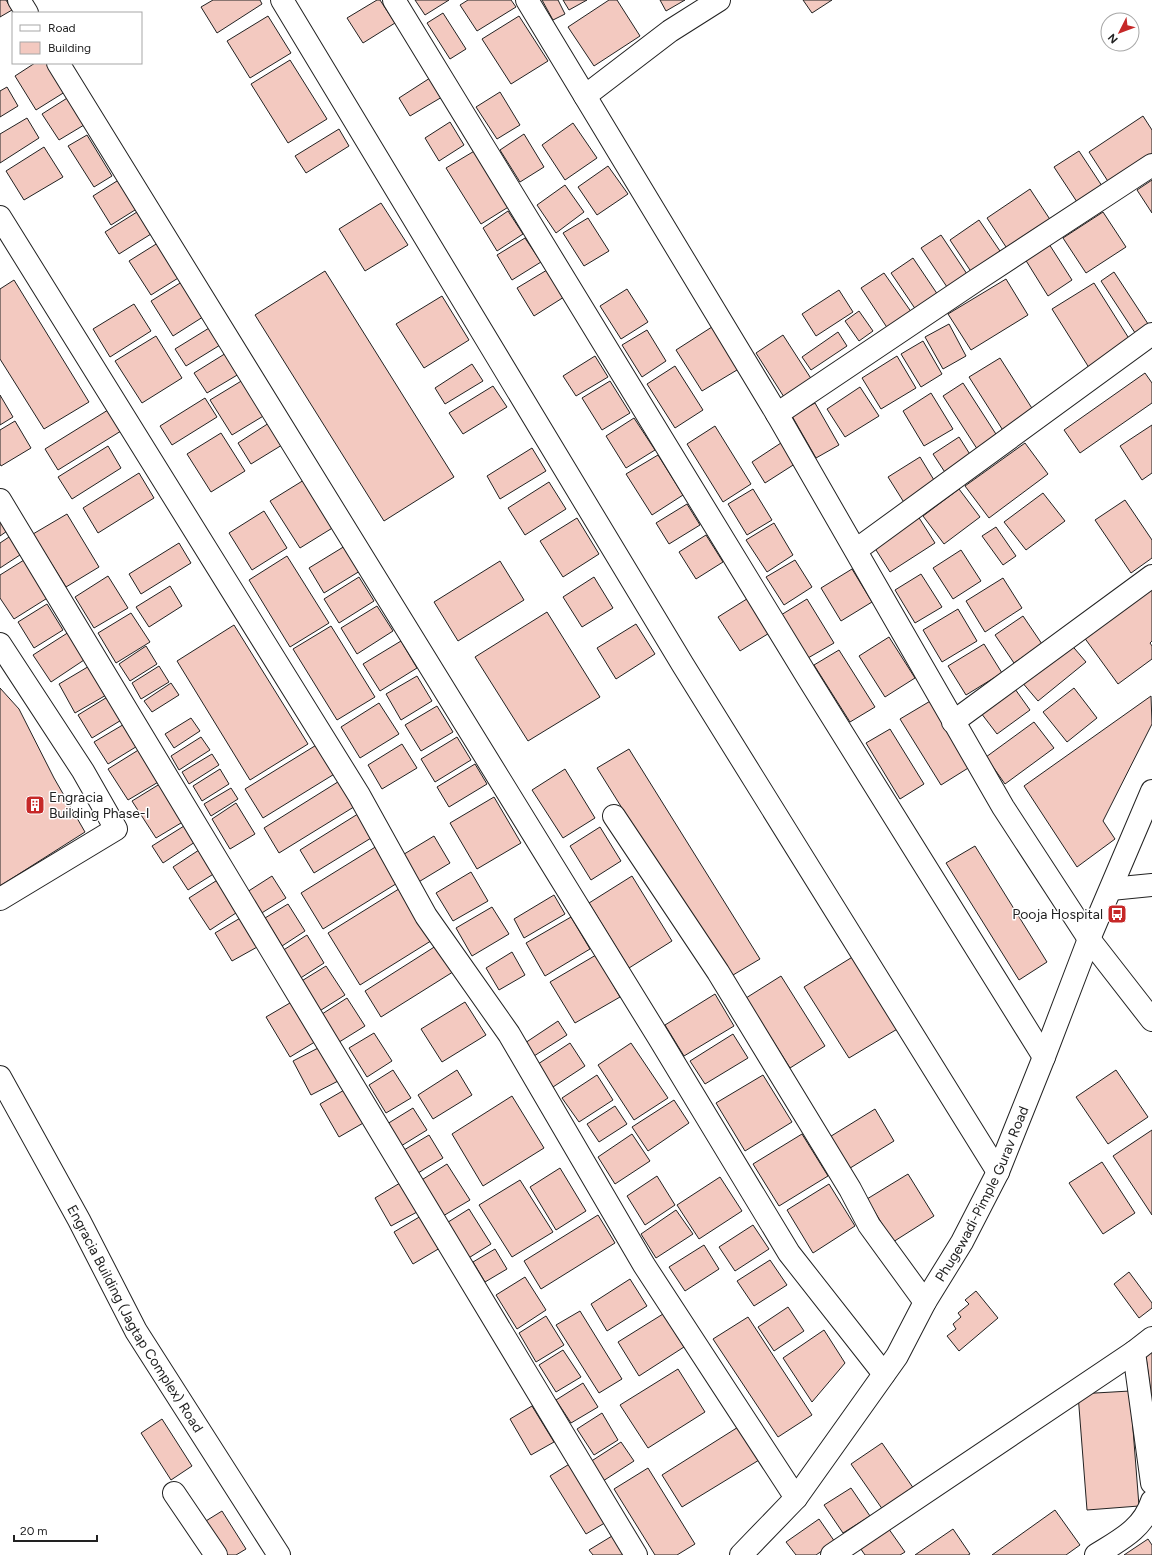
<svg xmlns="http://www.w3.org/2000/svg" width="1152" height="1555" font-family="Figtree,sans-serif">
	<style>
		.building { fill: #f3c9c0; stroke: #222 }
		.lines { fill: none; stroke-linecap: round; stroke-linejoin: round }
		.minor-casing { stroke: #222; stroke-width: 24 }
		.minor { stroke: #fff; stroke-width: 22 }
		.labels { text-anchor: middle; dominant-baseline: central; stroke-width: 3; stroke-linejoin: round; paint-order: stroke }
		.poi-label { font-size: 14px; fill: #222; stroke: #fff; text-anchor: start }
		.street-label { font-size: 14px; fill: #222; stroke: #fff }
	</style>
	<rect width="100%" height="100%" fill="#fff"/>
	<!-- building -->
	<g class="building">
		<polygon points="0,0 6,0 12,10 0,17"/>
		<polygon points="213,0 260,0 262,4 217,33 201,7"/>
		<polygon points="377,0 380,0 395,23 363,43 347,18"/>
		<polygon points="415,0 449,0 425,15"/>
		<polygon points="468,0 511,0 516,7 477,31 460,5"/>
		<polygon points="542,0 558,0 565,14 553,20"/>
		<polygon points="563,0 587,0 569,10"/>
		<polygon points="609,0 617,0 640,36 594,66 568,27"/>
		<polygon points="660,0 685,0 666,11"/>
		<polygon points="803,0 832,0 812,13"/>
		<polygon points="443,13 466,49 450,59 427,23"/>
		<polygon points="268,16 291,53 250,78 227,41"/>
		<polygon points="519,16 548,61 511,84 482,39"/>
		<polygon points="290,60 327,119 288,143 251,84"/>
		<polygon points="35,63 51,63 68,90 36,110 15,76"/>
		<polygon points="430,78 442,97 410,116 399,98"/>
		<polygon points="7,87 18,106 0,117 0,91"/>
		<polygon points="500,92 520,125 497,139 476,107"/>
		<polygon points="72,95 89,122 59,140 42,114"/>
		<polygon points="1143,116 1152,130 1152,159 1111,186 1089,152"/>
		<polygon points="27,118 39,138 0,163 0,134"/>
		<polygon points="450,122 464,145 439,161 425,138"/>
		<polygon points="573,123 597,158 565,180 542,145"/>
		<polygon points="339,129 349,146 306,173 295,156"/>
		<polygon points="524,134 544,167 520,182 500,150"/>
		<polygon points="87,135 112,176 94,187 68,146"/>
		<polygon points="44,147 63,177 24,200 6,171"/>
		<polygon points="476,150 510,206 481,224 446,168"/>
		<polygon points="1079,151 1104,189 1079,205 1054,167"/>
		<polygon points="608,166 628,194 597,215 578,187"/>
		<polygon points="125,176 143,205 111,225 93,196"/>
		<polygon points="1152,180 1152,213 1137,190"/>
		<polygon points="565,185 584,212 556,233 537,205"/>
		<polygon points="1030,189 1053,224 1010,253 987,218"/>
		<polygon points="381,203 408,245 365,271 339,229"/>
		<polygon points="508,211 523,234 497,251 483,228"/>
		<polygon points="137,212 151,234 119,254 105,232"/>
		<polygon points="1103,212 1126,247 1086,273 1063,238"/>
		<polygon points="588,218 609,251 584,266 563,233"/>
		<polygon points="979,220 1002,254 972,273 950,240"/>
		<polygon points="941,235 969,277 949,290 921,248"/>
		<polygon points="525,238 541,262 512,280 497,255"/>
		<polygon points="161,241 183,275 151,295 129,261"/>
		<polygon points="1049,244 1072,280 1048,296 1025,259"/>
		<polygon points="913,258 938,295 916,310 891,273"/>
		<polygon points="547,270 564,297 534,316 517,288"/>
		<polygon points="325,271 454,477 384,521 255,315"/>
		<polygon points="1114,272 1152,330 1143,345 1101,281"/>
		<polygon points="884,273 912,313 888,329 861,288"/>
		<polygon points="1006,279 1028,315 971,350 948,314"/>
		<polygon points="14,280 89,402 44,429 0,359 0,289"/>
		<polygon points="185,280 206,315 173,336 151,301"/>
		<polygon points="1094,283 1135,348 1093,374 1052,309"/>
		<polygon points="627,289 648,322 621,339 600,306"/>
		<polygon points="839,290 853,312 816,336 802,314"/>
		<polygon points="442,296 469,340 424,368 396,324"/>
		<polygon points="134,304 151,331 110,357 93,329"/>
		<polygon points="859,311 873,331 859,341 845,321"/>
		<polygon points="949,324 966,356 943,369 925,337"/>
		<polygon points="214,325 225,342 186,366 175,349"/>
		<polygon points="715,325 742,367 702,391 676,350"/>
		<polygon points="647,330 666,361 642,377 622,345"/>
		<polygon points="838,332 847,346 811,370 802,357"/>
		<polygon points="783,335 812,380 784,397 756,353"/>
		<polygon points="156,336 182,378 142,403 115,361"/>
		<polygon points="923,341 942,374 921,387 901,354"/>
		<polygon points="231,350 244,371 207,393 194,373"/>
		<polygon points="595,356 608,377 576,396 563,376"/>
		<polygon points="897,356 916,388 881,409 862,378"/>
		<polygon points="1000,358 1042,424 1011,443 969,377"/>
		<polygon points="472,364 483,381 445,404 435,388"/>
		<polygon points="675,366 703,410 675,428 647,384"/>
		<polygon points="1145,373 1152,383 1152,403 1080,453 1064,430"/>
		<polygon points="243,380 265,415 232,435 210,400"/>
		<polygon points="610,381 630,413 602,430 582,398"/>
		<polygon points="963,383 1003,445 983,458 943,396"/>
		<polygon points="493,386 507,407 463,434 449,413"/>
		<polygon points="860,387 879,416 845,437 827,409"/>
		<polygon points="931,393 953,429 924,446 903,411"/>
		<polygon points="0,395 13,417 0,425"/>
		<polygon points="205,398 217,417 172,445 160,426"/>
		<polygon points="815,403 839,445 816,458 792,416"/>
		<polygon points="108,410 121,431 58,470 45,449"/>
		<polygon points="634,418 655,450 626,468 606,436"/>
		<polygon points="15,421 31,448 1,466 0,464 0,430"/>
		<polygon points="269,423 282,445 251,464 238,443"/>
		<polygon points="1152,425 1152,473 1142,480 1120,446"/>
		<polygon points="715,426 751,484 723,502 687,444"/>
		<polygon points="221,433 245,471 211,492 187,454"/>
		<polygon points="959,437 978,467 952,483 933,454"/>
		<polygon points="787,439 801,460 765,483 752,462"/>
		<polygon points="1025,443 1048,474 989,518 965,486"/>
		<polygon points="108,446 121,468 72,499 58,477"/>
		<polygon points="532,448 546,471 500,499 487,476"/>
		<polygon points="658,455 683,495 652,515 626,474"/>
		<polygon points="920,457 937,485 905,504 888,477"/>
		<polygon points="139,473 154,498 98,533 83,508"/>
		<polygon points="304,480 334,527 300,548 270,501"/>
		<polygon points="549,482 566,509 525,535 508,508"/>
		<polygon points="753,489 772,520 747,535 728,504"/>
		<polygon points="959,489 980,517 944,544 923,516"/>
		<polygon points="1043,493 1065,521 1026,550 1004,522"/>
		<polygon points="1125,500 1152,540 1152,558 1131,573 1095,520"/>
		<polygon points="687,504 700,525 669,544 656,523"/>
		<polygon points="264,511 287,548 252,570 229,533"/>
		<polygon points="916,513 935,543 890,572 871,542"/>
		<polygon points="0,514 10,529 0,536"/>
		<polygon points="67,514 99,567 66,587 33,534"/>
		<polygon points="577,518 599,554 563,577 540,541"/>
		<polygon points="774,523 793,555 767,572 746,540"/>
		<polygon points="996,527 1016,556 1003,565 982,536"/>
		<polygon points="12,535 23,553 0,568 0,543"/>
		<polygon points="706,535 723,562 696,579 679,552"/>
		<polygon points="179,543 191,563 141,594 129,574"/>
		<polygon points="345,546 360,571 324,593 309,568"/>
		<polygon points="961,550 981,581 953,599 933,568"/>
		<polygon points="287,556 329,623 290,647 249,580"/>
		<polygon points="24,560 49,597 14,619 0,598 0,575"/>
		<polygon points="795,560 812,587 784,605 766,577"/>
		<polygon points="500,561 524,600 458,641 434,602"/>
		<polygon points="852,569 872,602 841,621 821,588"/>
		<polygon points="921,574 942,607 915,623 895,590"/>
		<polygon points="108,576 128,608 94,628 75,597"/>
		<polygon points="359,577 374,601 339,623 324,599"/>
		<polygon points="594,577 613,608 582,627 563,597"/>
		<polygon points="1003,578 1022,608 985,632 966,601"/>
		<polygon points="1152,582 1152,641 1150,643 1152,646 1152,659 1118,684 1081,633"/>
		<polygon points="170,586 182,606 149,627 136,607"/>
		<polygon points="750,597 771,632 740,651 718,617"/>
		<polygon points="807,599 834,643 808,658 781,615"/>
		<polygon points="47,604 63,630 34,648 18,622"/>
		<polygon points="377,606 393,631 357,654 341,628"/>
		<polygon points="958,609 977,641 942,662 923,630"/>
		<polygon points="547,612 600,697 528,741 475,657"/>
		<polygon points="131,613 150,642 116,663 98,633"/>
		<polygon points="1023,616 1042,644 1014,663 995,635"/>
		<polygon points="636,624 655,654 616,679 597,648"/>
		<polygon points="234,625 308,744 250,780 177,661"/>
		<polygon points="331,626 375,697 337,720 293,649"/>
		<polygon points="69,632 87,658 51,682 33,655"/>
		<polygon points="889,637 915,678 885,697 859,656"/>
		<polygon points="401,641 417,668 380,691 363,664"/>
		<polygon points="1069,642 1086,662 1038,701 1021,681"/>
		<polygon points="984,644 1002,673 966,695 948,666"/>
		<polygon points="146,646 157,664 130,681 119,664"/>
		<polygon points="839,650 875,707 850,722 814,665"/>
		<polygon points="91,665 108,694 75,713 59,684"/>
		<polygon points="159,666 169,682 141,699 132,683"/>
		<polygon points="417,676 432,701 401,720 386,694"/>
		<polygon points="171,683 179,695 152,712 144,701"/>
		<polygon points="0,688 19,709 54,778 85,832 0,886"/>
		<polygon points="1074,688 1097,718 1067,742 1043,712"/>
		<polygon points="1015,689 1030,710 997,734 981,713"/>
		<polygon points="109,696 123,719 92,738 78,715"/>
		<polygon points="1151,696 1152,724 1103,821 1115,839 1077,867 1024,786"/>
		<polygon points="932,700 973,765 941,785 900,719"/>
		<polygon points="379,703 399,734 360,758 341,727"/>
		<polygon points="437,706 453,732 421,751 405,725"/>
		<polygon points="191,718 200,731 174,748 165,734"/>
		<polygon points="1034,722 1054,748 1005,784 986,757"/>
		<polygon points="126,723 139,745 108,764 94,742"/>
		<polygon points="890,729 924,784 900,799 866,743"/>
		<polygon points="201,737 210,750 179,770 171,756"/>
		<polygon points="457,737 471,760 435,782 421,759"/>
		<polygon points="318,744 336,773 263,818 245,789"/>
		<polygon points="402,744 417,768 382,789 368,765"/>
		<polygon points="140,749 160,781 128,800 108,769"/>
		<polygon points="629,749 760,959 728,978 597,768"/>
		<polygon points="212,754 219,765 189,784 182,772"/>
		<polygon points="475,764 487,784 449,807 437,787"/>
		<polygon points="220,769 229,784 202,801 193,786"/>
		<polygon points="565,769 595,818 563,838 532,790"/>
		<polygon points="341,780 357,805 279,853 264,828"/>
		<polygon points="163,782 186,820 156,838 132,801"/>
		<polygon points="231,788 238,799 211,816 204,804"/>
		<polygon points="494,797 521,843 477,869 450,823"/>
		<polygon points="236,803 255,834 230,849 212,819"/>
		<polygon points="361,812 376,835 314,873 300,850"/>
		<polygon points="184,826 195,842 163,863 152,846"/>
		<polygon points="600,827 621,861 591,880 570,846"/>
		<polygon points="434,836 450,863 412,886 396,859"/>
		<polygon points="377,846 399,882 323,929 301,893"/>
		<polygon points="975,846 1047,962 1019,980 946,863"/>
		<polygon points="199,850 215,873 188,890 173,867"/>
		<polygon points="471,872 488,901 453,921 436,893"/>
		<polygon points="272,876 286,898 260,914 247,892"/>
		<polygon points="632,876 672,941 629,968 589,903"/>
		<polygon points="219,879 239,911 210,930 189,898"/>
		<polygon points="402,887 434,939 360,985 328,933"/>
		<polygon points="554,895 565,914 524,938 514,919"/>
		<polygon points="288,904 305,931 282,946 265,918"/>
		<polygon points="492,907 509,934 472,956 456,928"/>
		<polygon points="242,917 259,946 232,961 215,933"/>
		<polygon points="571,917 590,949 545,976 526,943"/>
		<polygon points="307,935 324,963 299,979 282,951"/>
		<polygon points="439,944 456,970 381,1017 365,991"/>
		<polygon points="512,952 525,975 499,990 486,968"/>
		<polygon points="596,955 620,997 575,1023 550,982"/>
		<polygon points="854,956 899,1028 849,1058 804,987"/>
		<polygon points="326,966 345,995 318,1012 300,982"/>
		<polygon points="781,976 825,1046 790,1068 746,998"/>
		<polygon points="715,994 734,1026 684,1056 665,1025"/>
		<polygon points="347,998 365,1026 336,1044 319,1016"/>
		<polygon points="295,1000 318,1040 290,1057 266,1017"/>
		<polygon points="465,1002 486,1035 442,1062 421,1029"/>
		<polygon points="558,1021 567,1035 534,1056 525,1043"/>
		<polygon points="374,1033 392,1061 367,1077 349,1048"/>
		<polygon points="733,1034 748,1058 705,1084 690,1061"/>
		<polygon points="570,1043 585,1066 553,1087 538,1064"/>
		<polygon points="631,1043 668,1098 634,1120 598,1065"/>
		<polygon points="322,1046 340,1080 311,1095 293,1061"/>
		<polygon points="393,1070 411,1098 386,1113 369,1085"/>
		<polygon points="457,1070 472,1095 433,1119 418,1095"/>
		<polygon points="1116,1070 1148,1117 1108,1144 1076,1097"/>
		<polygon points="597,1075 613,1100 579,1122 562,1098"/>
		<polygon points="763,1075 792,1122 745,1151 716,1103"/>
		<polygon points="346,1089 365,1122 339,1137 320,1104"/>
		<polygon points="512,1096 544,1148 483,1186 452,1134"/>
		<polygon points="674,1100 689,1123 648,1151 632,1127"/>
		<polygon points="615,1106 627,1124 599,1142 587,1124"/>
		<polygon points="413,1108 427,1130 401,1146 387,1124"/>
		<polygon points="875,1109 894,1141 847,1170 828,1138"/>
		<polygon points="1152,1130 1152,1215 1113,1156"/>
		<polygon points="632,1134 650,1161 615,1184 598,1157"/>
		<polygon points="802,1134 828,1176 779,1206 753,1164"/>
		<polygon points="429,1135 443,1158 418,1173 404,1150"/>
		<polygon points="1102,1162 1135,1213 1103,1234 1069,1183"/>
		<polygon points="447,1164 470,1200 443,1216 420,1181"/>
		<polygon points="560,1168 586,1211 556,1230 530,1187"/>
		<polygon points="908,1174 934,1216 893,1242 867,1199"/>
		<polygon points="657,1176 675,1205 645,1225 627,1196"/>
		<polygon points="720,1177 742,1211 699,1239 677,1205"/>
		<polygon points="520,1180 553,1232 512,1257 479,1205"/>
		<polygon points="400,1183 417,1212 391,1226 375,1198"/>
		<polygon points="829,1184 855,1226 813,1253 787,1210"/>
		<polygon points="469,1209 491,1244 467,1259 445,1224"/>
		<polygon points="676,1210 693,1234 656,1258 641,1234"/>
		<polygon points="598,1215 615,1243 541,1289 524,1261"/>
		<polygon points="421,1216 440,1248 413,1264 394,1232"/>
		<polygon points="753,1225 769,1249 735,1271 719,1247"/>
		<polygon points="704,1245 719,1269 685,1291 669,1267"/>
		<polygon points="495,1249 507,1269 485,1282 473,1262"/>
		<polygon points="770,1260 787,1285 754,1306 737,1281"/>
		<polygon points="1129,1272 1152,1303 1152,1308 1139,1318 1114,1284"/>
		<polygon points="525,1277 546,1310 517,1329 496,1295"/>
		<polygon points="630,1279 647,1306 607,1331 591,1304"/>
		<polygon points="976,1291 998,1318 959,1351 947,1336 956,1329 953,1324 961,1317 958,1313 969,1304 965,1300"/>
		<polygon points="788,1307 804,1331 774,1351 758,1327"/>
		<polygon points="580,1311 622,1379 599,1393 556,1325"/>
		<polygon points="663,1314 684,1347 639,1376 618,1342"/>
		<polygon points="546,1316 564,1345 536,1362 519,1333"/>
		<polygon points="748,1317 812,1415 778,1437 713,1339"/>
		<polygon points="824,1330 845,1363 812,1402 783,1358"/>
		<polygon points="1152,1345 1152,1403 1145,1349"/>
		<polygon points="563,1350 581,1377 556,1392 539,1365"/>
		<polygon points="678,1369 705,1412 648,1448 620,1405"/>
		<polygon points="583,1383 598,1407 571,1423 556,1400"/>
		<polygon points="1130,1391 1139,1506 1087,1510 1078,1394"/>
		<polygon points="532,1406 554,1442 531,1455 510,1419"/>
		<polygon points="602,1413 618,1440 594,1455 577,1429"/>
		<polygon points="162,1419 192,1466 171,1480 141,1433"/>
		<polygon points="743,1424 764,1457 682,1507 662,1475"/>
		<polygon points="621,1442 634,1461 603,1481 590,1462"/>
		<polygon points="882,1443 914,1489 883,1510 851,1464"/>
		<polygon points="571,1463 608,1521 586,1534 550,1476"/>
		<polygon points="648,1468 695,1544 677,1555 655,1555 614,1489"/>
		<polygon points="851,1488 870,1516 843,1533 824,1505"/>
		<polygon points="1055,1510 1080,1545 1066,1555 992,1555"/>
		<polygon points="222,1511 246,1549 236,1555 221,1555 201,1524"/>
		<polygon points="819,1519 835,1542 816,1555 796,1555 786,1542"/>
		<polygon points="886,1525 905,1552 900,1555 865,1555 858,1545"/>
		<polygon points="953,1529 970,1554 968,1555 915,1555"/>
		<polygon points="617,1533 631,1555 593,1555 589,1550"/>
		<polygon points="1148,1539 1152,1545 1152,1555 1124,1555"/>
	</g>
	<g class="lines">
		<!-- minor casing -->
		<g class="minor-casing">
			<g id="minor">
				<polyline points="19,0 27,13"/>
				<polyline points="282,0 683,665 998,1172"/>
				<polyline points="394,0 808,678 1044,1057"/>
				<polyline points="527,0 777,414 1003,807 1089,939 1152,1020"/>
				<polyline points="58,63 659,1038 789,1253 884,1374"/>
				<polyline points="585,96 670,31 719,0"/>
				<polyline points="0,217 359,795 426,916 509,1034 644,1265 796,1498"/>
				<polyline points="777,414 975,281 1152,165"/>
				<polyline points="0,500 636,1555"/>
				<polyline points="856,550 1152,334"/>
				<polyline points="0,644 83,771 116,829 0,899"/>
				<polyline points="953,722 1152,576"/>
				<polyline points="614,816 718,972 850,1189 869,1225 925,1302"/>
				<polyline points="1111,889 1152,885"/>
				<path id="s1" d="M0,1077L79,1220L136,1331L279,1555"/>
				<polyline points="1152,1338 1134,1352 1152,1483"/>
				<polyline points="174,1493 216,1555"/>
				<path id="s2" d="M741,1555L796,1498L897,1356L925,1302L962,1242L998,1172L1044,1057L1089,939L1152,791"/>
				<polyline points="832,1555 1134,1352"/>
				<path d="M1096,1555C1120,1540 1143,1529 1152,1501"/>
			</g>
		</g>
		<!-- minor -->
		<use href="#minor" class="minor"/>
	</g>
	<!-- icons -->
	<defs>
		<g id="building-square" transform="scale(1)"><rect x="-9" y="-9" width="18" height="18" rx="4" fill="#c62828" stroke="#fff"/><path d="M-4-6H4V6H1V3H-1V6H-4ZM-2.5-4.3h1.7v1.8h-1.7ZM.8-4.3h1.7v1.8H.8ZM-2.5-1h1.7V.8h-1.7ZM.8-1h1.7V.8H.8Z" fill="#fff"/></g>
		<g id="bus-square" transform="scale(1)"><rect x="-9" y="-9" width="18" height="18" rx="4" fill="#c62828" stroke="#fff"/><path d="M-5-6H5V4H4V6H2V4H-2V6H-4V4H-5ZM-3.5-4V0h7V-4ZM-3.5 1.2v1.5H-2V1.2ZM2 1.2v1.5H3.5V1.2Z" fill="#fff"/></g>
	</defs>
	<g fill-rule="evenodd">
		<use href="#building-square" x="35" y="805"/>
		<use href="#bus-square" x="1117" y="914"/>
	</g>
	<g class="labels">
		<!-- poi labels -->
		<g class="poi-label">
			<text x="49" y="797">Engracia<tspan x="49" dy="16">Building Phase-I</tspan></text>
			<text x="1103" y="914" text-anchor="end">Pooja Hospital</text>
		</g>
		<!-- street labels -->
		<g class="street-label">
			<text stroke="none"><textPath href="#s2" startOffset="437">Phugewadi-Pimple Gurav Road</textPath></text>
			<text stroke="none"><textPath href="#s1" startOffset="277">Engracia Building (Jagtap Complex) Road</textPath></text>
		</g>
	</g>
	<!-- legend -->
	<rect x="12" y="12" width="130" height="52" fill="#ffffff" stroke="#a7a7a7"/>
	<rect x="20" y="25" width="20" height="6" fill="#ffffff" stroke="#a7a7a7"/>
	<text x="48" y="32" font-size="12" fill="#222222">Road</text>
	<rect x="20" y="42" width="20" height="12" fill="#f3c9c0" stroke="#a7a7a7"/>
	<text x="48" y="52" font-size="12" fill="#222222">Building</text>
	<!-- north arrow -->
	<g transform="translate(1120 32) rotate(228)"><circle r="19" fill="#ffffff" stroke="#a7a7a7"/>
	<path d="M0-3L7 15L0 10L-7 15Z" fill="#c62828"/>
	<text y="-6" font-size="11" font-weight="bold" text-anchor="middle" fill="#222222">N</text>
	</g>
	<!-- scale -->
	<path d="M14 1535v6h83v-6" fill="none" stroke="#222222" stroke-width="2"/>
	<text x="20" y="1535" font-size="12" fill="#222222" stroke="#ffffff" stroke-width="3" paint-order="stroke">20 m</text>
</svg>
